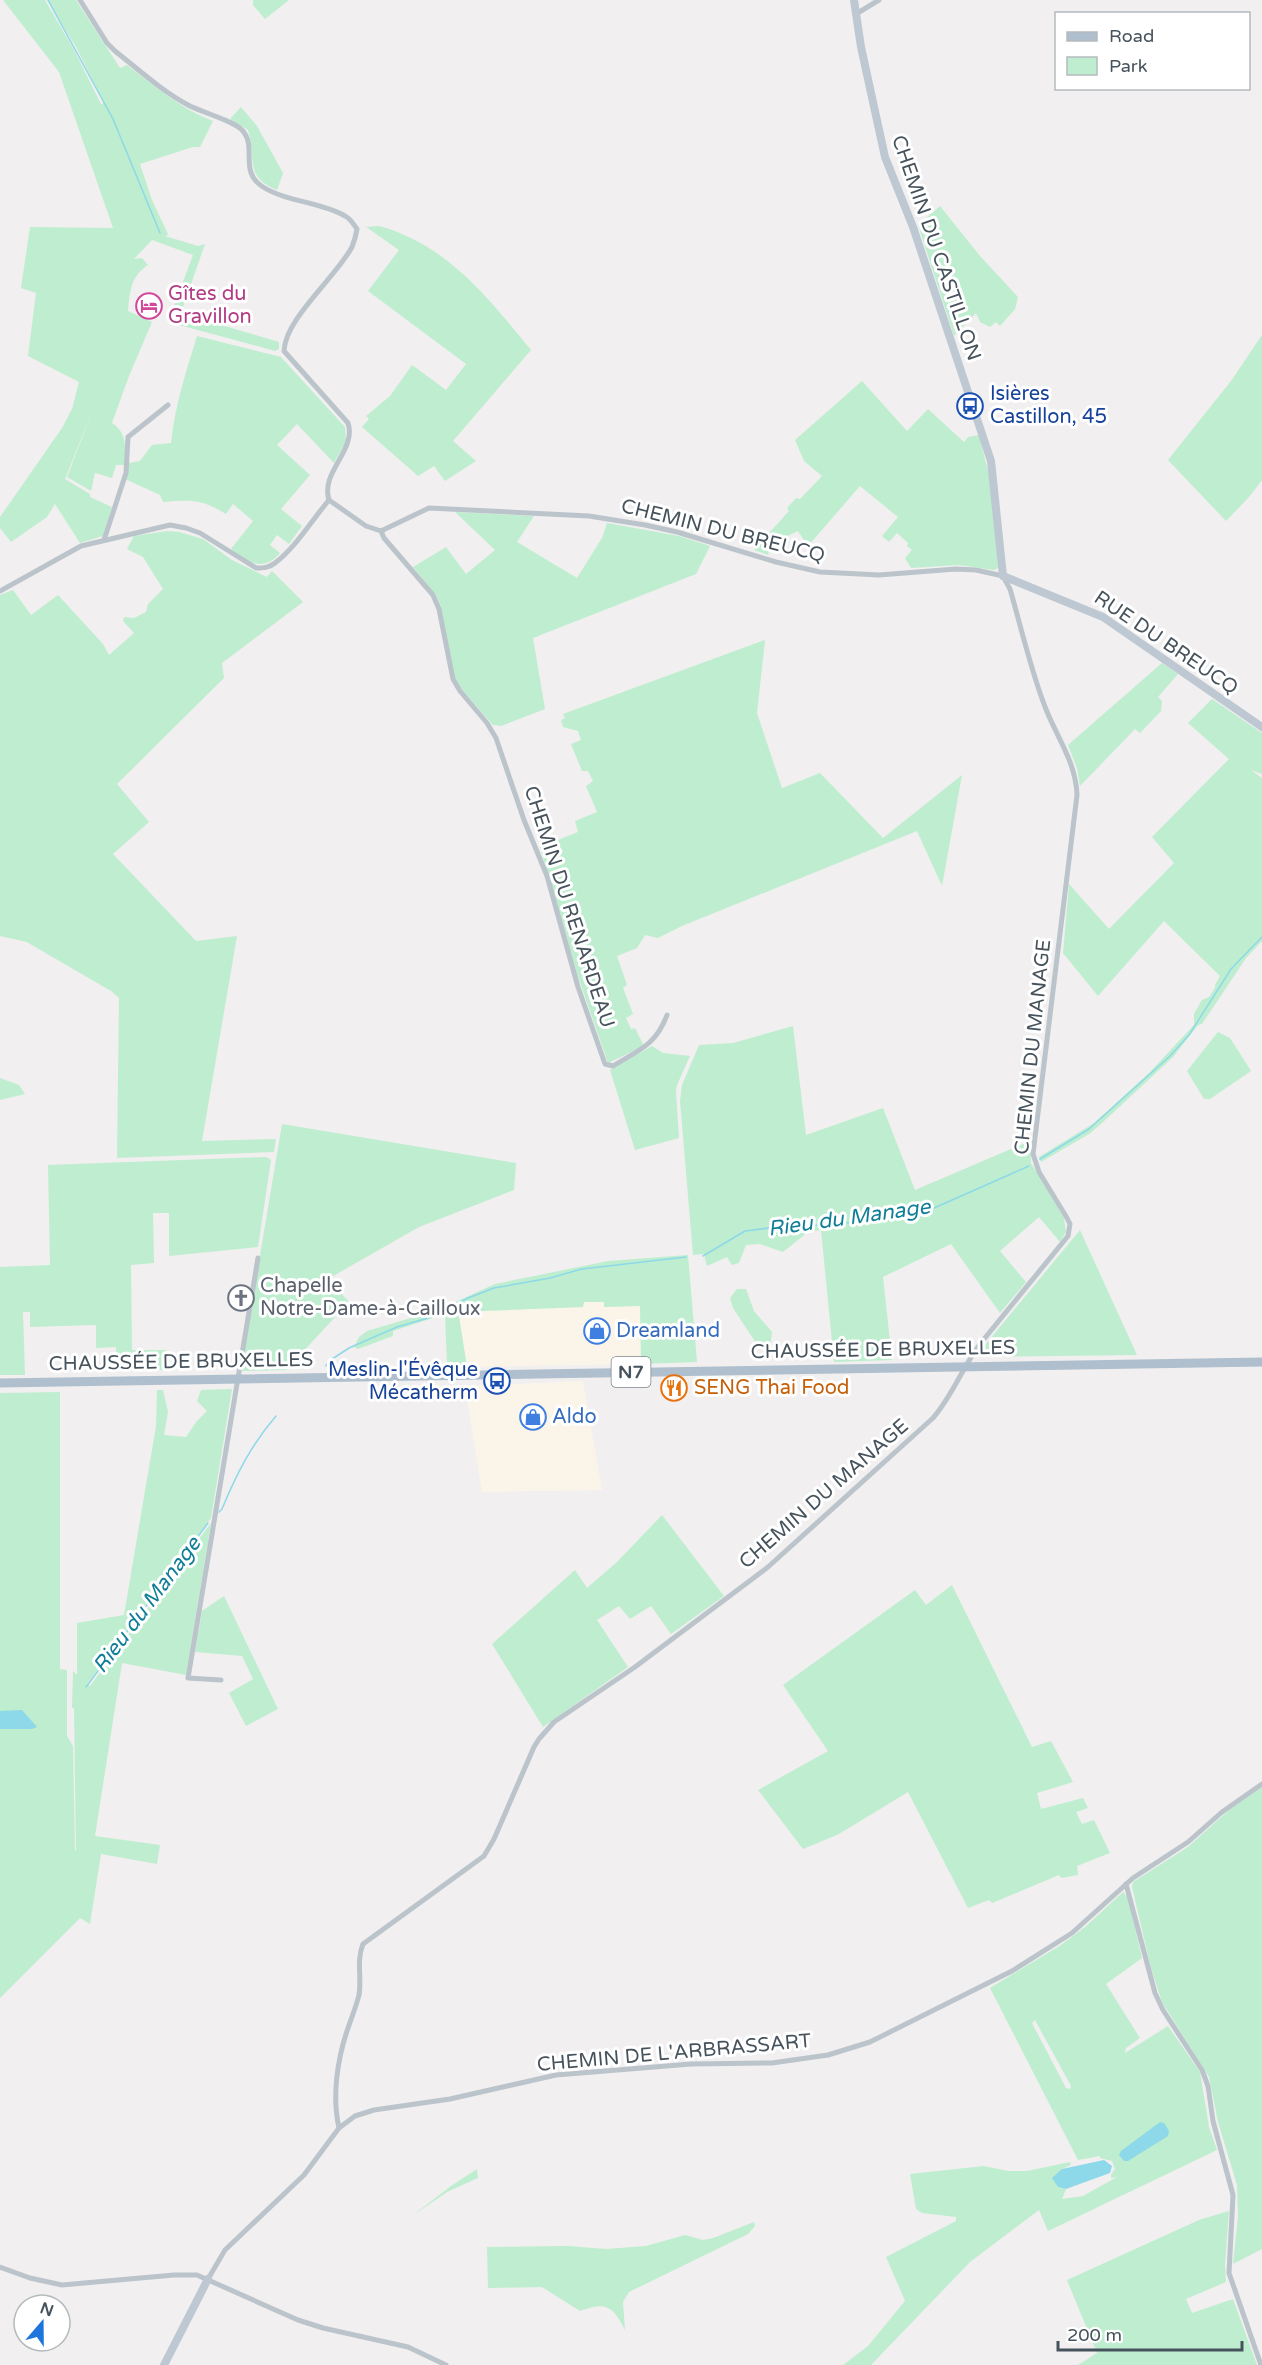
<svg xmlns="http://www.w3.org/2000/svg" width="1262" height="2365" font-family="'Varela Round',sans-serif">
	<style>
		.commercial { fill: #fbf5e9 }
		.green { fill: #beeecf; fill-rule: evenodd }
		.water { fill: #8dd8e9 }
		.lines { fill: none; stroke-linecap: round; stroke-linejoin: round }
		.stream { stroke: #8dd8e9; stroke-width: 1.5 }
		.street { stroke: #bbc4cb; stroke-width: 5 }
		.secondary { stroke: #bdc8d2; stroke-width: 8 }
		.primary { stroke: #afbfcd; stroke-width: 9 }
		.labels { text-anchor: middle; dominant-baseline: central; stroke-width: 6; stroke-linejoin: round; paint-order: stroke }
		.shield { fill: #fff; stroke: #7e878d; stroke-width: 1.5 }
		.shield-label { font-size: 18px; font-weight: bold; fill: #47535c }
		.street-label { font-size: 20px; fill: #47535c; stroke: #fff }
		.hotel-label { font-size: 20px; fill: #b23c85; stroke: #fff; text-anchor: start }
		.transit-label { font-size: 20px; fill: #164399; stroke: #fff; text-anchor: start }
		.worship-label { font-size: 20px; fill: #5b616d; stroke: #fff; text-anchor: start }
		.shop-label { font-size: 20px; fill: #366cbe; stroke: #fff; text-anchor: start }
		.food-label { font-size: 20px; fill: #c56008; stroke: #fff; text-anchor: start }
		.water-label { font-size: 21px; font-style: italic; fill: #107e97; stroke: #fff }
	</style>
	<rect width="100%" height="100%" fill="#f1efef"/>
	<!-- commercial -->
	<g class="commercial">
		<polygon points="583,1302 604,1302 605,1307 640,1306 641,1364 467,1367 459,1317 483,1311 583,1307"/>
		<polygon points="583,1381 602,1490 482,1492 465,1386"/>
	</g>
	<!-- green -->
	<g class="green">
		<path d="M3,0H45L73,48L101,104L104,103L76,47L47,0H76L120,68L127,65C155,86 181,109 213,121L200,147H193L140,164L152,200L167,232L168,235L165,236L198,246L205,244L181,313L279,342V349L275,351L168,322L193,255L152,240L134,259L142,258L148,265C130,277 130,292 128,311L152,322L129,376L112,423C127,432 126,449 125,465H116L112,478L95,473L91,491L67,477L94,407L65,479L90,494V497L112,507L103,536L80,543L55,504L47,517L11,542L0,528V517L62,428L72,409L79,382L28,356L36,293L21,288L30,227L113,228L59,72Z"/>
		<polygon points="253,0 289,0 265,19 253,5"/>
		<path d="M241,107L257,126L283,173L277,190C243,176 257,159 248,130L230,119Z"/>
		<polygon points="940,206 980,256 1018,297 1015,309 1000,326 996,322 990,327 980,322 976,313 954,336 918,225"/>
		<path d="M379,226C448,245 488,298 531,350L453,441L476,461L445,481L434,466L418,476L362,427L369,419L366,416L390,396L412,365L446,390L466,364L368,291L399,250L366,227Z"/>
		<polygon points="1262,335 1262,480 1249,497 1226,521 1168,460 1231,381"/>
		<path d="M197,336L281,357L345,427L346,441L334,463L297,424L277,445L310,475L281,509L302,526L289,544L277,535L270,545L280,553C263,573 248,562 231,549L253,521L233,504L226,514C201,499 192,500 163,502L160,495L125,479L128,463L140,461L152,445L171,443C175,405 186,372 197,336Z"/>
		<polygon points="862,381 907,431 928,409 964,442 968,437 979,435 991,483 998,568 994,570 959,565 911,568 905,558 912,550 907,546 908,543 897,533 889,542 882,536 898,517 860,486 808,546 798,531 772,543 768,555 754,550 789,511 787,508 796,498 800,499 822,476 804,461 795,440"/>
		<polygon points="455,512 534,516 517,542 577,578 602,538 607,523 679,536 710,546 696,574 533,638 545,709 501,726 493,725 463,691 454,676 440,604 436,595 413,567 446,547 466,574 495,550"/>
		<polygon points="167,531 179,532 203,539 232,560 267,577 272,571 303,602 222,663 224,678 117,784 149,822 113,854 196,941 237,936 202,1141 276,1139 274,1152 117,1158 119,998 111,991 37,948 27,942 0,936 0,595 13,590 31,615 58,595 103,644 109,655 134,633 123,621 124,617 134,618 146,612 148,604 163,589 143,557 127,549 134,536"/>
		<polygon points="765,640 757,713 782,788 820,773 883,838 962,775 942,886 917,831 682,926 658,938 645,935 637,948 617,956 627,985 623,988 633,1014 626,1018 631,1029 635,1028 644,1046 608,1063 576,971 540,847 578,832 575,821 597,812 586,786 593,781 588,771 582,771 571,744 581,740 578,731 563,727 561,720 565,718 563,714"/>
		<polygon points="1162,663 1178,674 1158,697 1162,701 1161,711 1140,733 1135,729 1080,786 1077,768 1068,745"/>
		<polygon points="1212,699 1262,733 1262,774 1251,770 1262,778 1262,941 1246,958 1202,1024 1198,1025 1173,1057 1102,1123 1089,1134 1041,1162 1039,1157 1094,1123 1150,1072 1194,1025 1194,1014 1202,1000 1209,997 1215,988 1215,985 1220,976 1164,921 1098,996 1063,953 1069,884 1109,929 1174,863 1152,837 1229,759 1188,723"/>
		<polygon points="793,1026 806,1135 883,1108 915,1190 1030,1141 1031,1163 1064,1218 1066,1232 1060,1242 1039,1217 1000,1251 1026,1282 1000,1313 951,1244 883,1277 892,1360 834,1362 821,1230 808,1232 783,1252 760,1244 746,1245 739,1263 732,1265 727,1257 707,1266 704,1254 693,1255 680,1101 682,1085 699,1045 733,1043"/>
		<polygon points="1218,1032 1230,1038 1251,1071 1210,1099 1204,1099 1187,1071"/>
		<polygon points="652,1046 663,1053 690,1056 677,1085 676,1092 679,1138 635,1150 610,1070"/>
		<polygon points="0,1078 19,1085 25,1094 0,1100"/>
		<polygon points="282,1124 516,1163 514,1190 419,1227 328,1279 349,1302 286,1370 243,1371 241,1369"/>
		<polygon points="266,1157 271,1160 258,1247 169,1256 169,1213 153,1213 154,1263 131,1265 132,1350 166,1350 166,1370 116,1371 116,1347 96,1348 96,1325 30,1327 30,1312 23,1312 25,1375 0,1375 0,1267 50,1265 48,1165"/>
		<polygon points="1080,1230 1137,1355 977,1357 985,1345"/>
		<polygon points="688,1255 697,1362 641,1364 640,1306 604,1307 604,1302 584,1302 583,1307 483,1311 459,1316 467,1367 451,1367 451,1365 447,1364 445,1314 393,1331 393,1336 358,1349 354,1347 359,1337 367,1331 438,1310 495,1284 608,1261"/>
		<polygon points="737,1289 746,1289 754,1311 772,1332 770,1348 758,1346 733,1308 730,1298"/>
		<polygon points="232,1389 211,1518 87,1684 90,1686 211,1523 186,1675 122,1663 95,1836 160,1845 157,1864 101,1854 90,1924 80,1918 0,1998 0,1729 32,1729 22,1711 0,1711 0,1393 60,1392 60,1669 67,1670 67,1736 73,1746 75,1850 76,1851 74,1708 72,1708 73,1671 77,1675 77,1623 124,1615 156,1426 157,1390 163,1390 168,1412 164,1435 186,1437 197,1421 207,1411 197,1401 201,1390"/>
		<polygon points="662,1515 724,1596 671,1634 651,1606 630,1619 619,1606 597,1620 628,1667 543,1727 492,1644 575,1570 587,1588 617,1562"/>
		<polygon points="952,1585 1032,1747 1051,1741 1073,1782 1037,1793 1041,1809 1083,1798 1088,1808 1076,1812 1082,1824 1094,1820 1110,1853 1077,1866 1078,1875 1061,1878 1059,1875 992,1903 989,1900 968,1908 908,1792 839,1834 803,1849 758,1790 828,1751 783,1685 915,1590 926,1605"/>
		<polygon points="224,1596 278,1709 246,1726 229,1693 253,1679 242,1656 195,1652 202,1611"/>
		<polygon points="1262,1787 1262,2249 1233,2264 1238,2216 1237,2185 1218,2122 1209,2077 1162,2002 1151,1968 1132,1887 1133,1882 1188,1847 1229,1810"/>
		<path d="M1123,1892L1128,1898L1142,1958L1106,1984L1140,2038L1126,2048L1125,2053L1168,2026L1200,2072L1209,2127L1217,2150L1048,2231L1039,2210L970,2262L871,2365H843L868,2346L905,2301L886,2257L956,2221V2217L922,2213L916,2209L910,2174L984,2166L1008,2171H1027L1070,2162L1071,2165L1062,2169L1058,2187L1066,2189L1062,2199L1083,2196L1117,2177L1111,2178V2175L1115,2169L1112,2161L1100,2158V2156L1078,2160L990,1988L1061,1945L1085,1927ZM1035,2020L1071,2086L1070,2089L1066,2088L1032,2023Z"/>
		<polygon points="477,2169 478,2178 447,2192 412,2216 451,2186"/>
		<polygon points="1229,2211 1225,2264 1226,2282 1186,2299 1192,2313 1233,2299 1257,2365 1078,2365 1097,2353 1067,2280 1199,2220"/>
		<path d="M754,2222L755,2226L748,2234L629,2292L623,2302L625,2330C613,2306 606,2301 580,2311L542,2287L488,2288L487,2247L568,2246L606,2249L646,2246L685,2235L703,2240L713,2238Z"/>
	</g>
	<!-- water -->
	<g class="water">
		<polygon points="22,1710 37,1727 32,1729 0,1729 0,1711"/>
		<polygon points="1160,2122 1164,2123 1169,2131 1168,2136 1128,2161 1124,2161 1119,2155 1121,2151"/>
		<polygon points="1104,2160 1112,2166 1110,2173 1066,2189 1058,2187 1052,2178 1062,2169"/>
	</g>
	<g class="lines">
		<!-- stream -->
		<g class="stream">
			<polyline points="48,0 113,119 160,233"/>
			<polyline points="1040,1159 1089,1129 1170,1056 1189,1035 1231,969 1262,937"/>
			<polyline points="703,1256 745,1231 793,1225 817,1225 882,1220 925,1212 1029,1166"/>
			<polyline points="326,1366 329,1361 349,1348 397,1327 428,1318 468,1298 494,1288 550,1278 582,1269 686,1257"/>
			<path d="M219,1512L222,1509C236,1475 251,1445 276,1416"/>
			<polyline points="86,1687 208,1523"/>
		</g>
		<!-- street -->
		<g class="street">
			<path d="M80,0L107,43L115,51C139,70 162,91 188,105C201,112 234,121 242,130C258,147 238,171 263,187C287,202 321,202 345,216C350,218 354,225 357,229C356,235 354,242 352,247C336,277 285,319 284,351L348,423C357,450 320,472 329,500"/>
			<polyline points="856,14 879,0"/>
			<path d="M329,500L366,526L381,531L429,508L589,516L645,525L677,532L776,562L820,572L879,575L956,569L976,570L1003,576L1010,589C1021,627 1030,667 1044,704C1055,735 1076,761 1077,795L1033,1154L1039,1172L1067,1218L1070,1224L1068,1236L980,1344C962,1368 953,1395 933,1418L768,1567L635,1667L554,1722L539,1739L534,1747L494,1839L484,1856L363,1944C356,1961 362,1978 359,1995C356,2007 351,2019 347,2031C337,2061 332,2097 339,2128"/>
			<path d="M381,531L384,538L433,595L439,609L453,679L460,691L487,723L496,738L524,820L547,876L578,987L605,1064L613,1066C639,1050 656,1045 667,1015"/>
			<polyline points="104,540 126,473 128,437 168,405"/>
			<path d="M0,591L81,546L170,525L186,528L200,533L256,568C263,568 269,568 275,563C296,547 312,520 329,500"/>
			<polyline points="221,1680 188,1678 258,1258"/>
			<polyline points="1126,1884 1155,1993 1163,2010 1202,2070 1208,2086 1213,2121 1233,2195 1229,2273 1261,2365"/>
			<polyline points="0,2267 30,2278 62,2285 174,2275 197,2275 298,2320 323,2328 408,2347 446,2365"/>
			<polyline points="208,2279 225,2250 304,2175 339,2128 355,2116 374,2110 450,2099 556,2075 691,2064 772,2063 828,2055 870,2042 1012,1971 1072,1933 1133,1878 1188,1842 1222,1812 1262,1784"/>
		</g>
		<!-- secondary -->
		<g class="secondary">
			<polyline points="854,0 861,47 885,157 913,227 991,461 1003,576 1103,617 1262,727"/>
			<polyline points="164,2365 208,2279"/>
		</g>
		<!-- primary -->
		<polyline class="primary" points="0,1383 1262,1362"/>
	</g>
	<!-- icons -->
	<defs>
		<g id="hotel-ring" transform="scale(1.35)"><circle r="9.5" fill="#fff" stroke="#d1479c" stroke-width="1.5"/><path d="M-6-4.5h1.5V1H6V5H4.5V3h-9V5H-6ZM-4 0a1.8 1.8 0 1 1 3.6 0ZM.5 0V-2.5h3Q6-2.5 6 0Z" fill="#d1479c"/></g>
		<g id="bus-ring" transform="scale(1.35)"><circle r="9.5" fill="#fff" stroke="#1a4fb4" stroke-width="1.5"/><path d="M-5-6H5V4H4V6H2V4H-2V6H-4V4H-5ZM-3.5-4V0h7V-4ZM-3.5 1.2v1.5H-2V1.2ZM2 1.2v1.5H3.5V1.2Z" fill="#1a4fb4"/></g>
		<g id="church-ring" transform="scale(1.35)"><circle r="9.5" fill="#fff" stroke="#6b7280" stroke-width="1.5"/><path d="M-1.2-6h2.4v3.5h3.3v2.4h-3.3V6h-2.4V-.1h-3.3v-2.4h3.3Z" fill="#6b7280"/></g>
		<g id="shop-ring" transform="scale(1.35)"><circle r="9.5" fill="#fff" stroke="#3f7fe0" stroke-width="1.5"/><path d="M-5-2.5h2.3a2.7 3.5 0 0 1 5.4 0H5L5.5 6h-11ZM-1.5-2.5h3a1.5 2.3 0 0 0-3 0Z" fill="#3f7fe0"/></g>
		<g id="restaurant-ring" transform="scale(1.35)"><circle r="9.5" fill="#fff" stroke="#e8710a" stroke-width="1.5"/><path d="M-5-6h1v4h1v-4h1v4h1v-4h1v5L-1.5 .5V6h-2V.5L-5-1ZM5-6V6H3V1.5H1.5Q1.5-4 5-6Z" fill="#e8710a"/></g>
	</defs>
	<g fill-rule="evenodd">
		<use href="#hotel-ring" x="149" y="306"/>
		<use href="#bus-ring" x="970" y="406"/>
		<use href="#church-ring" x="241" y="1298"/>
		<use href="#shop-ring" x="597" y="1331"/>
		<use href="#bus-ring" x="497" y="1381"/>
		<use href="#restaurant-ring" x="674" y="1388"/>
		<use href="#shop-ring" x="533" y="1417"/>
	</g>
	<g class="labels">
		<!-- shield labels -->
		<rect class="shield" x="611.5" y="1357" width="39" height="30" rx="4.5"/>
		<g class="shield-label">
			<text x="631" y="1372">N7</text>
		</g>
		<!-- street labels -->
		<g class="street-label">
			<text transform="translate(936 248) rotate(71)">CHEMIN DU CASTILLON</text>
			<text transform="translate(723 531) rotate(14)">CHEMIN DU BREUCQ</text>
			<text transform="translate(1166 643) rotate(34)">RUE DU BREUCQ</text>
			<text transform="translate(569 907) rotate(72)">CHEMIN DU RENARDEAU</text>
			<text transform="translate(1033 1047) rotate(-84)">CHEMIN DU MANAGE</text>
			<text transform="translate(883 1350) rotate(-1)">CHAUSSÉE DE BRUXELLES</text>
			<text transform="translate(181 1362) rotate(-1)">CHAUSSÉE DE BRUXELLES</text>
			<text transform="translate(824 1494) rotate(-41)">CHEMIN DU MANAGE</text>
			<text transform="translate(674 2053) rotate(-5)">CHEMIN DE L'ARBRASSART</text>
		</g>
		<!-- hotel labels -->
		<g class="hotel-label">
			<text x="168" y="294">Gîtes du<tspan x="168" dy="23">Gravillon</tspan></text>
		</g>
		<!-- transit labels -->
		<g class="transit-label">
			<text x="990" y="394">Isières<tspan x="990" dy="23">Castillon, 45</tspan></text>
			<text x="478" y="1370" text-anchor="end">Meslin-l'Évêque<tspan x="478" dy="23">Mécatherm</tspan></text>
		</g>
		<!-- worship labels -->
		<g class="worship-label">
			<text x="260" y="1286">Chapelle<tspan x="260" dy="23">Notre-Dame-à-Cailloux</tspan></text>
		</g>
		<!-- shop labels -->
		<g class="shop-label">
			<text x="616" y="1331">Dreamland</text>
			<text x="552" y="1417">Aldo</text>
		</g>
		<!-- food labels -->
		<g class="food-label">
			<text x="694" y="1388">SENG Thai Food</text>
		</g>
		<!-- water labels -->
		<g class="water-label">
			<text transform="translate(849 1218) rotate(-8)">Rieu du Manage</text>
			<text transform="translate(147 1605) rotate(-53)">Rieu du Manage</text>
		</g>
	</g>
	<!-- legend -->
	<rect x="1055" y="12" width="195" height="78" fill="#ffffff" stroke="#b5babe" stroke-width="1.5"/>
	<rect x="1067" y="32" width="30" height="9" fill="#afbfcd" stroke="#b5babe" stroke-width="1.5"/>
	<text x="1109" y="42" font-size="18" fill="#47535c">Road</text>
	<rect x="1067" y="57" width="30" height="18" fill="#beeecf" stroke="#b5babe" stroke-width="1.5"/>
	<text x="1109" y="72" font-size="18" fill="#47535c">Park</text>
	<!-- north arrow -->
	<g transform="translate(42 2323) rotate(20)"><circle r="28" fill="#ffffff" stroke="#b5babe" stroke-width="1.5"/>
	<path d="M0-4.5L10 22L0 15L-10 22Z" fill="#1e76dc"/>
	<text y="-9" font-size="16" font-weight="bold" text-anchor="middle" fill="#47535c">N</text>
	</g>
	<!-- scale -->
	<path d="M1058 2341v9h184v-9" fill="none" stroke="#47535c" stroke-width="3"/>
	<text x="1067" y="2341" font-size="18" fill="#47535c" stroke="#ffffff" stroke-width="4.5" paint-order="stroke">200 m</text>
</svg>
